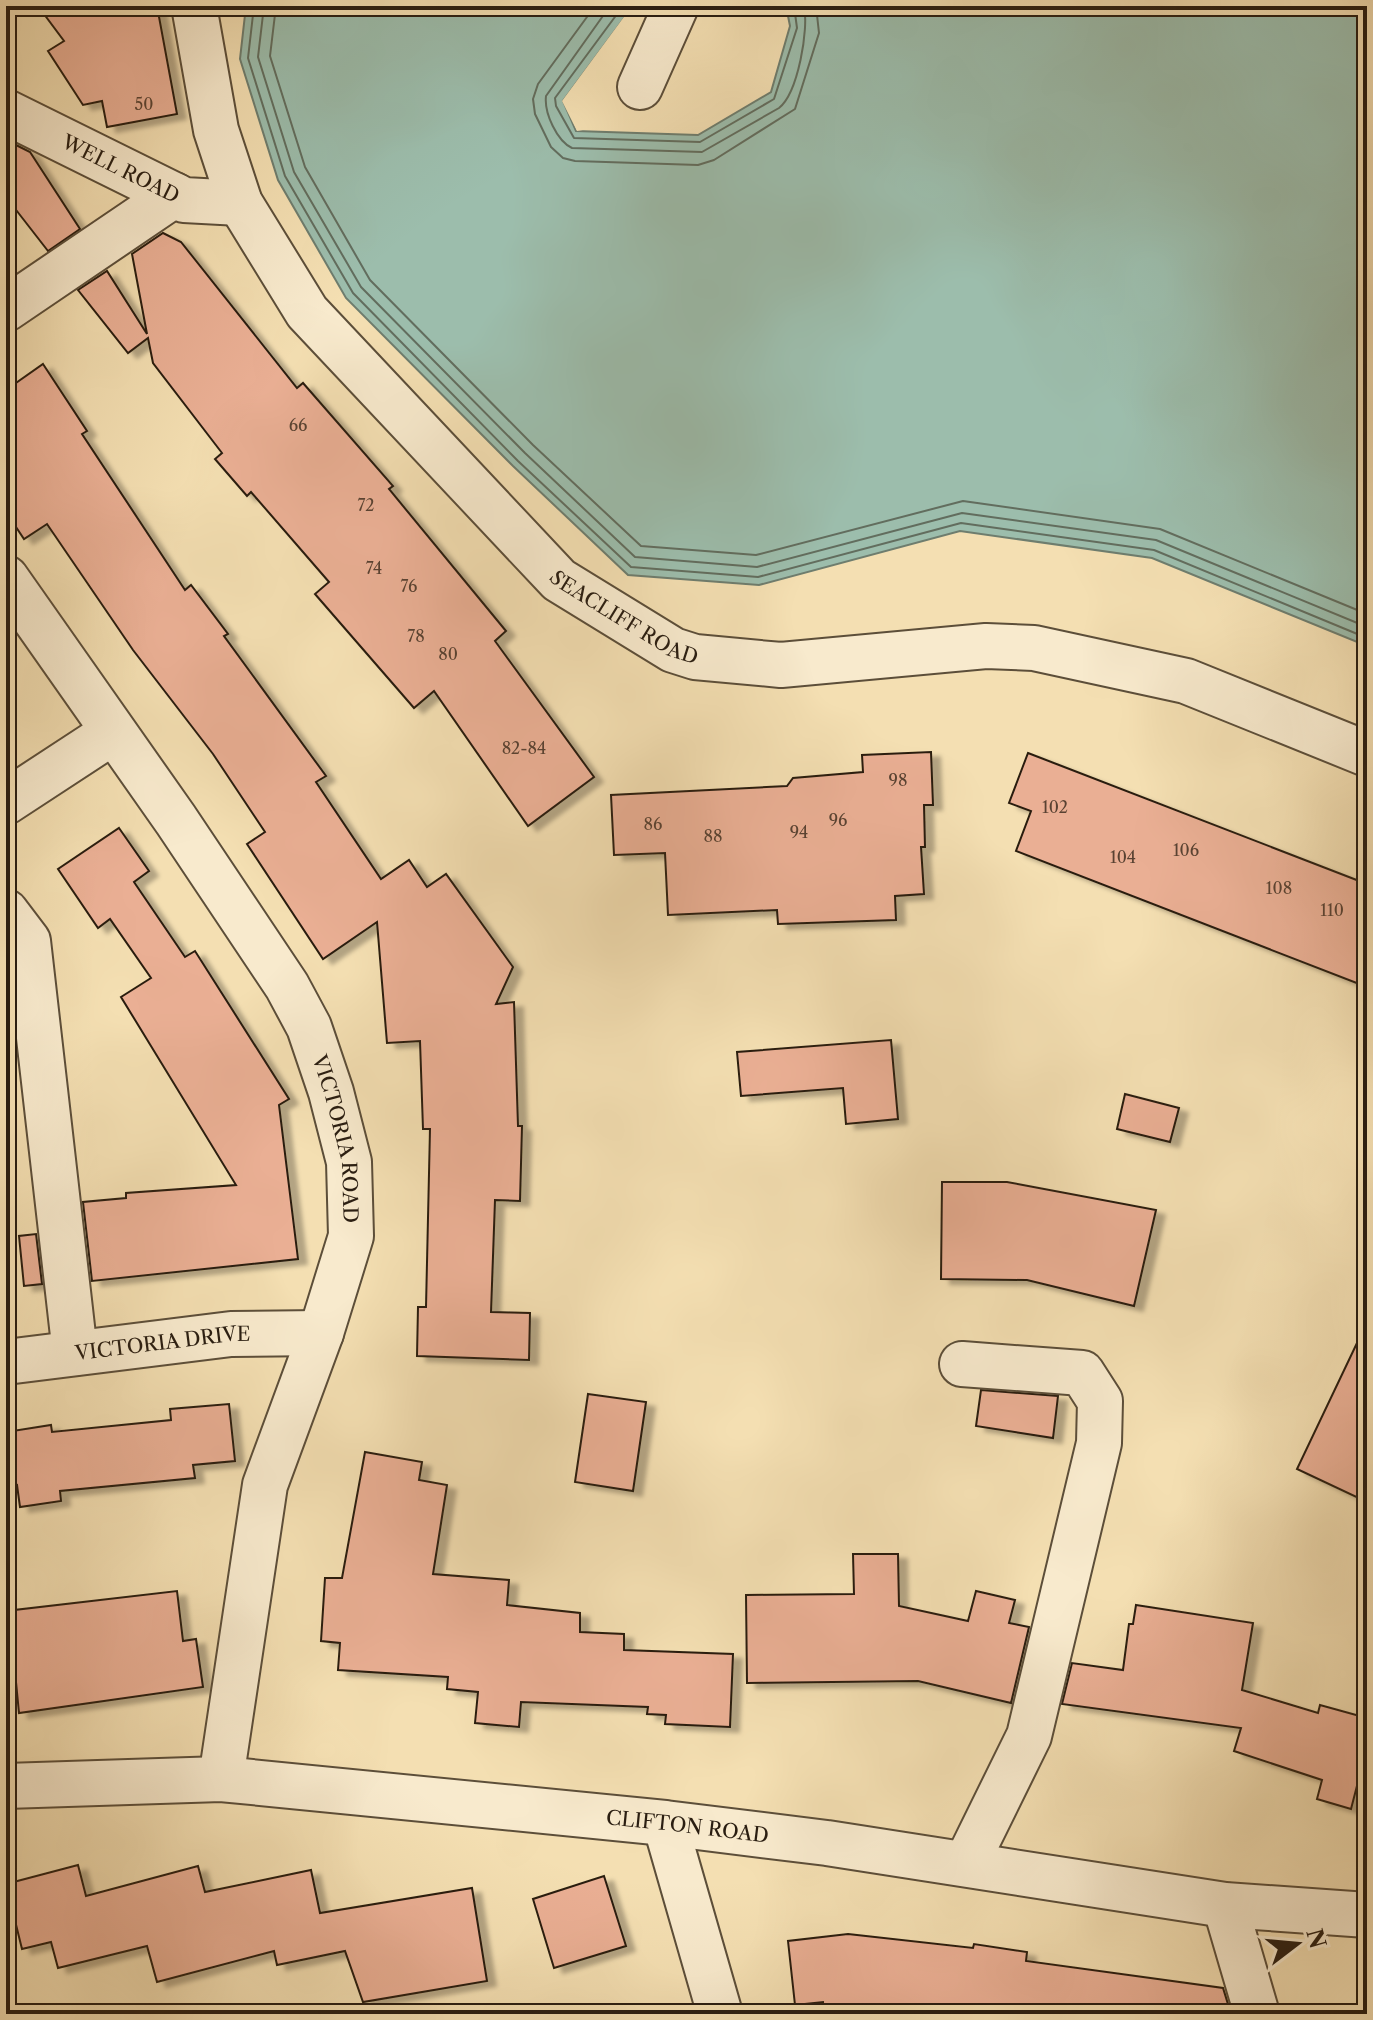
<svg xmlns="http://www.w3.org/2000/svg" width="1373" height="2020" font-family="'Libre Caslon Text',serif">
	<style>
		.water { fill: #9cbdac; stroke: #6e7d6e; stroke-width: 2 }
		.pier { fill: #f4dfb2 }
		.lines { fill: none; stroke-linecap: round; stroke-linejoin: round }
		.shore { stroke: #626d5e; stroke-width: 2 }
		.building { fill: #eaaf94; stroke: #291d11; stroke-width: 2; filter: url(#shadow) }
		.minor-casing { stroke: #5c4e39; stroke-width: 48 }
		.minor { stroke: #f8eacd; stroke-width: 44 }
		.labels { text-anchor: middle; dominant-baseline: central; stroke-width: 6; stroke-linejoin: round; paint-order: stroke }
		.number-label { font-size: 16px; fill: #594232 }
		.street-label { font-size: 20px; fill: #291d11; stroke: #f8eacd }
	</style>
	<defs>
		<filter id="shadow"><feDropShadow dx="9" dy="5" stdDeviation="2" flood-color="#0004"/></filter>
	</defs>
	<rect width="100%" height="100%" fill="#f4dfb2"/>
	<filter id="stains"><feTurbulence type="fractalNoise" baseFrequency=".0025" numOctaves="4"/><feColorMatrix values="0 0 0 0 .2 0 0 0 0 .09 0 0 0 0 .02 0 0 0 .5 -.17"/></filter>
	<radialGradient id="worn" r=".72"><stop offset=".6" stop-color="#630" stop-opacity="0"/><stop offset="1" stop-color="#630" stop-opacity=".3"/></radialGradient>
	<!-- water -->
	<polygon class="water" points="246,6 633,6 563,101 576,131 698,135 771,92 790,26 786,6 1367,6 1367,646 1152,558 960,531 759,585 628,575 513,466 346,298 278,180 240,59"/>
	<!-- pier -->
	<polygon class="pier" points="632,6 637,6 567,102 579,127 594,128 577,131 562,101"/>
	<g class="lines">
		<!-- shore -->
		<g class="shore">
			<polyline points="254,6 248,58 285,176 353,293 518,461 631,567 758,577 961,523 1154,550 1367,638"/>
			<polyline points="264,6 258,57 294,172 361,287 525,453 635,557 757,567 962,513 1156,540 1367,627"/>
			<polyline points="276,6 270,56 305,167 370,280 533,445 641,546 756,555 963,501 1160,529 1367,614"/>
			<polyline points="595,6 538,84 533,99 535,114 551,147 563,158 575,161 698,165 714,160 795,109 819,33 816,6"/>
			<path d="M610,6L546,96C544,113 557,141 572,148L702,152L779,108C798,93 809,29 804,6"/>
			<polyline points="623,6 555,98 556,106 574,138 700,142 774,99 797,28 794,6"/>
		</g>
	</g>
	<!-- building -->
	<g class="building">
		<polygon points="38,6 157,6 177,114 107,127 102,101 83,105 48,51 64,41"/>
		<polygon points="6,140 30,152 80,229 48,251 6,197"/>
		<polygon points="163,233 181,242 297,388 303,383 393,486 389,489 506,631 495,641 594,777 528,826 434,691 414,708 315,594 329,582 251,492 247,496 215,459 222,453 153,363 148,338 128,353 78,290 107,271 147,334 132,254"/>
		<polygon points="43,364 87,431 82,434 185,590 191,585 228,634 224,636 326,776 316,782 381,879 409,860 427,887 446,874 513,967 496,1004 514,1002 518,1126 522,1126 520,1201 495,1200 491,1312 530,1313 529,1360 417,1356 418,1307 426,1307 430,1129 423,1129 420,1041 387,1043 377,922 323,959 247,844 265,832 213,754 133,650 47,524 24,539 6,512 6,390"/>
		<polygon points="931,752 933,805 924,805 925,847 921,847 924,894 895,896 896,920 778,924 777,910 668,915 665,853 614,855 611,795 787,786 793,778 863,772 862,755"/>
		<polygon points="1028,753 1367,884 1367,987 1016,851 1031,811 1009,803"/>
		<polygon points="119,828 149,871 134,882 185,957 195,951 289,1099 279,1105 298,1259 92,1281 83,1202 126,1198 126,1193 236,1185 121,997 151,978 110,919 98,928 58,869"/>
		<polygon points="891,1040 898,1119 846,1124 843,1088 741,1096 737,1052"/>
		<polygon points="1125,1094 1179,1108 1170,1142 1117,1129"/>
		<polygon points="942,1182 1007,1182 1156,1210 1134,1306 1027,1280 941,1279"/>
		<polygon points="36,1234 42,1284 24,1286 19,1236"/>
		<polygon points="1367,1322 1367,1502 1297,1469"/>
		<polygon points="981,1390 1058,1396 1053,1438 976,1426"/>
		<polygon points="588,1394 646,1402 633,1491 575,1482"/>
		<polygon points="229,1404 235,1461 193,1465 195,1478 60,1491 61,1501 20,1507 17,1485 6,1487 6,1432 51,1425 52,1432 171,1420 170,1409"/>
		<polygon points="365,1452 422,1462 419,1480 447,1485 433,1574 509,1580 507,1605 580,1613 580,1632 624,1634 624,1650 733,1654 730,1727 665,1724 666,1715 647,1714 648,1707 521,1702 519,1727 475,1723 478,1692 447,1689 448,1677 338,1670 340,1643 321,1641 325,1578 342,1578"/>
		<polygon points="853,1554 898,1554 899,1606 968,1621 976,1591 1015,1600 1009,1623 1029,1627 1011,1703 918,1681 747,1683 746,1595 854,1594"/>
		<polygon points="177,1591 183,1641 196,1639 203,1687 19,1713 16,1682 6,1683 6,1611"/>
		<polygon points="1136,1605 1253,1623 1242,1690 1318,1713 1320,1705 1367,1718 1367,1747 1351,1809 1317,1799 1322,1780 1234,1751 1241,1728 1062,1704 1072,1663 1123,1670 1129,1624 1133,1624"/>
		<polygon points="78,1865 86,1896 198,1866 205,1892 311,1870 320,1913 472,1888 487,1981 363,2002 345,1951 277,1965 274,1951 157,1982 147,1946 58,1968 51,1942 22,1949 6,1884"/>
		<polygon points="604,1876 626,1946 554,1968 533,1899"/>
		<polygon points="848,1934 973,1948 974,1944 1027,1952 1026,1961 1223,1988 1231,2014 824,2014 823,2002 795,2005 788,1941"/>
	</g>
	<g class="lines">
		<!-- minor casing -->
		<g class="minor-casing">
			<g id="minor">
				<path id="s1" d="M194,6L216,130L240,203L307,312L559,580L673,650L695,657L781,665L986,646L1034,648L1186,681L1367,754"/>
				<polyline points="640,87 676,6"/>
				<path id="s2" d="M6,112L184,200L240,203"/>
				<polyline points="6,309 174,195"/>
				<path id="s3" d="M6,578L176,820L287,986L309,1027L331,1092L349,1162L351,1236L321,1333L265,1485L221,1779"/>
				<polyline points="6,802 113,732"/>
				<polyline points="6,912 28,941 75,1353"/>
				<path id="s4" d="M6,1362L231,1334L321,1333"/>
				<polyline points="962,1364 1082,1373 1100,1401 1099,1443 1029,1736 966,1864"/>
				<path id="s5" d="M6,1786L221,1779L665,1823L827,1843L1225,1905L1367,1915"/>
				<polyline points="665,1823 720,2014"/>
				<polyline points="1225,1905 1257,2014"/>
			</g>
		</g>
		<!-- minor -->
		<use href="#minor" class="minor"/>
	</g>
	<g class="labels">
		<!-- number labels -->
		<g class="number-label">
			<text x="144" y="104">50</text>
			<text x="298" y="425">66</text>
			<text x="366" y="505">72</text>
			<text x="374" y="568">74</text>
			<text x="409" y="586">76</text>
			<text x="416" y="636">78</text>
			<text x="448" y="654">80</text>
			<text x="524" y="748">82-84</text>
			<text x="898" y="780">98</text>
			<text x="1055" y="807">102</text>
			<text x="838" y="820">96</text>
			<text x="653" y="824">86</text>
			<text x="799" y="832">94</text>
			<text x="713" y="836">88</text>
			<text x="1186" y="850">106</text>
			<text x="1123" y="857">104</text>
			<text x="1279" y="888">108</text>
			<text x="1332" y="910">110</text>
		</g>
		<!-- street labels -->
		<g class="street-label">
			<text stroke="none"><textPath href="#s2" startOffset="128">WELL ROAD</textPath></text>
			<text stroke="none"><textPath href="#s1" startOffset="774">SEACLIFF ROAD</textPath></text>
			<text stroke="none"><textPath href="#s3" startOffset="658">VICTORIA ROAD</textPath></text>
			<text stroke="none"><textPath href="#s4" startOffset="158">VICTORIA DRIVE</textPath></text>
			<text stroke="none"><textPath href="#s5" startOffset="684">CLIFTON ROAD</textPath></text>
		</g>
	</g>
	<!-- margin -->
	<rect width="1373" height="2020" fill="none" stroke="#f4dfb2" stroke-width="32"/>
	<rect x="8" y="8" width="1357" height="2004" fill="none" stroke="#291d11" stroke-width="4"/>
	<rect x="16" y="16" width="1341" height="1988" fill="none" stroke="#291d11" stroke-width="2"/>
	<!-- north arrow -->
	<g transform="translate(1297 1944) rotate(74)" stroke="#f8eacd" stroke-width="6" paint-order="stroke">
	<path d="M0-6L14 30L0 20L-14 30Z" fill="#291d11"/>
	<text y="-12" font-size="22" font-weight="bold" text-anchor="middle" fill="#291d11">N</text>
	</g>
	<rect width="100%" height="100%" filter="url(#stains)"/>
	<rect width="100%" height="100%" fill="url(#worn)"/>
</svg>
